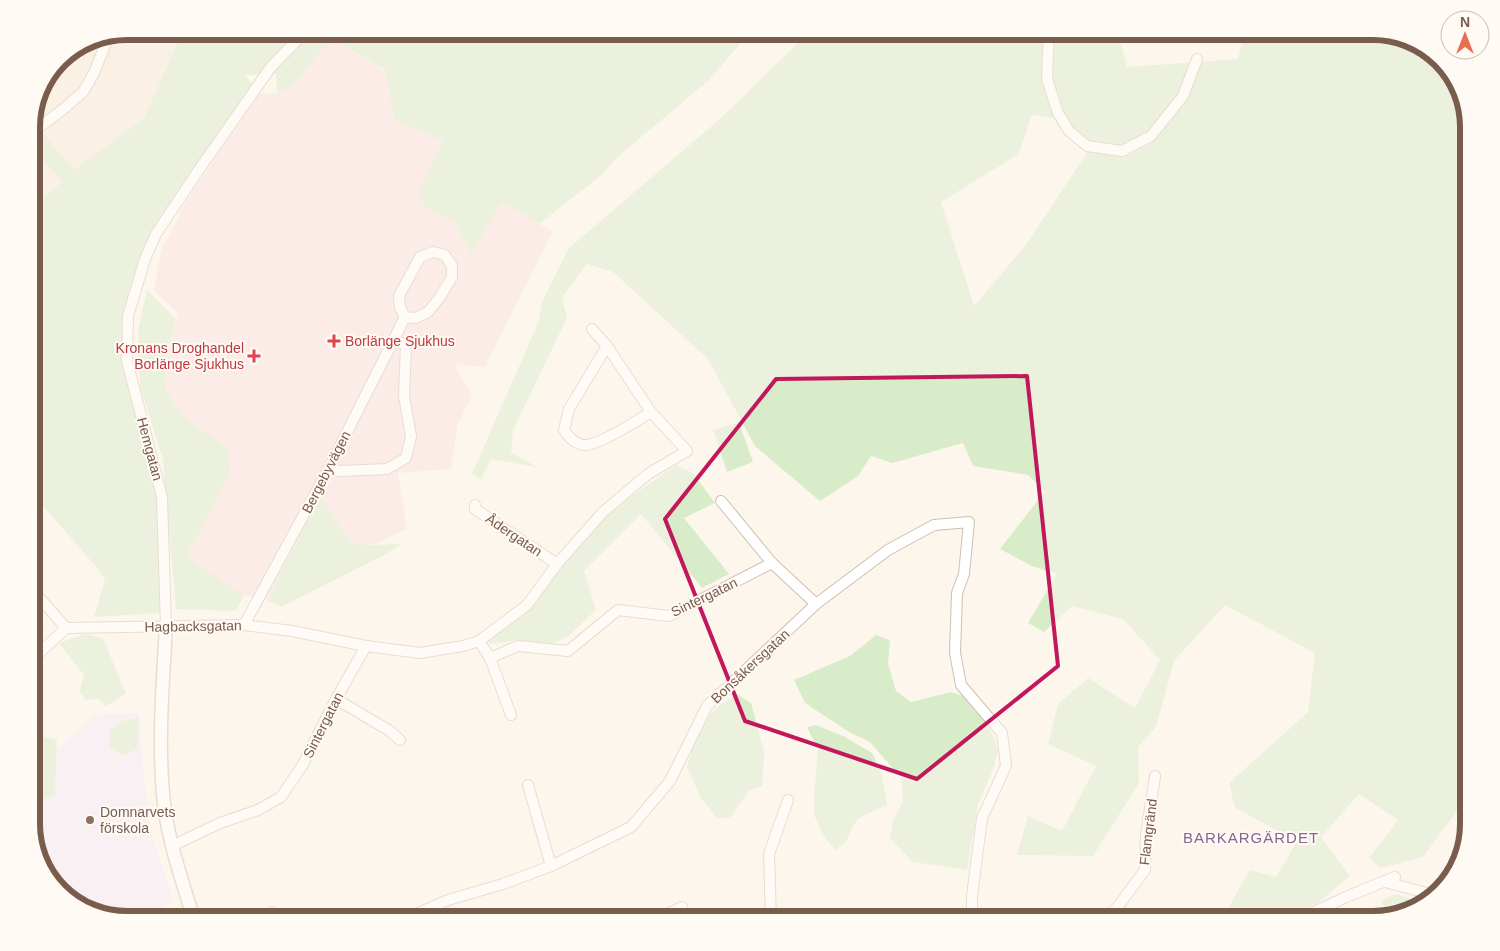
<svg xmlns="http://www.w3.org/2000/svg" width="1500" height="951" font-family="Arial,sans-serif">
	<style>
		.residential { fill: #f5e8da }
		.education { fill: #f3e8fa }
		.medical { fill: #fbdfe3 }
		.green { fill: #d8ecc9; fill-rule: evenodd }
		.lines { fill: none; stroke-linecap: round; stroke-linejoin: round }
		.minor-casing { stroke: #d1beb0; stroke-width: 12 }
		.tertiary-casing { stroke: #d1beb0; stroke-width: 15 }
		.minor { stroke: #fff; stroke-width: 10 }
		.tertiary { stroke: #fff; stroke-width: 12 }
		.marked { fill: none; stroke: #c2185b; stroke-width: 4; stroke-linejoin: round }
		.health-dot { fill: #e0444e; stroke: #fffaf3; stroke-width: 2 }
		.education-dot { fill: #8d6e63; stroke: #fffaf3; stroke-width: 2 }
		.labels { text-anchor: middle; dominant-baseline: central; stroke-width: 4; stroke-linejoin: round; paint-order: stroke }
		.health-label { font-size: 14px; fill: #be3a42; stroke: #fffaf3; text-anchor: start }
		.street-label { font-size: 14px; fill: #7a5c4d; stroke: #fffaf3 }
		.education-label { font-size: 14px; fill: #785e54; stroke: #fffaf3; text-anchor: start }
		.neighbourhood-label { font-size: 15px; letter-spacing: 1px; fill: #846695; stroke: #fffaf3 }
		.rim { fill: none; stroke: #7a5c4d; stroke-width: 6 }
	</style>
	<rect width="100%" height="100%" fill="#fdf6ec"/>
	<!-- residential -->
	<polygon class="residential" points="127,31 183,31 144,118 73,171 62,182 31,205 31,121 60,59 91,38"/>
	<!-- education -->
	<polygon class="education" points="139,713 141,751 151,832 173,901 145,920 127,920 74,904 44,872 31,830 31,810 56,783 39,765 95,715"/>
	<!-- medical -->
	<polygon class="medical" points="336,41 385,71 394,120 443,141 425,208 454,221 471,256 502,202 553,232 485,367 454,364 472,396 458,423 451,469 398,473 407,529 372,545 352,543 320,498 276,582 269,601 244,595 187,558 231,469 227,447 181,415 166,387 165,364 178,313 154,290 161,251 189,196 260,93 277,93 293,86 320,52"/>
	<!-- green -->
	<g class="green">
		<polygon points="183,31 751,31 709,80 620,155 598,178 539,224 502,202 471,256 454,221 425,208 419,191 443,141 394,120 385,70 336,41 320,52 293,86 277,93 276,74 245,75 253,85 152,232 129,291 125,317 124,362 158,496 161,613 94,617 105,580 98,569 31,492 31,207 62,182 31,146 31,121 32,120 74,170 144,118"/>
		<path d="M810,31H1118L1127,67L1238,59L1245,31H1373L1426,47L1456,79L1469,127V795L1423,857L1381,868L1369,858L1398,820L1359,794L1321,837L1350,876L1318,903L1276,920H1235L1223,917L1250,870L1276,877L1297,841L1235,808L1229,783L1308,712L1315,653L1225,605L1174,661L1156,727L1138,747L1139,783L1093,856L1017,855L1028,816L1062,831L1096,766L1048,744L1058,704L1088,678L1135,708L1160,660L1123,619L1072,606L1044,632L1028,623L1057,574L1032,566L1000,549L1045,491L1028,475L973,466L963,443L892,463L871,456L858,476L820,501L755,446L708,359L613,272L587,264L562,297L567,318L513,430L511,452L537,467L491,459L481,479L472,474L538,323L542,302L569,248L721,118ZM1032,115L1054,118L1088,151L1026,245L974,306L941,202L1019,154Z"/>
		<polygon points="147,290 176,319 165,364 166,388 181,415 227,447 231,469 187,557 244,595 236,611 176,609 163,460 140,386 138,330"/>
		<polygon points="739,422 753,462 727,472 713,430"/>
		<polygon points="676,465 693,473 715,503 684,518 729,574 702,588 641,514 584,571 596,610 567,637 549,645 517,640 490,644 486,639 562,565 607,513"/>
		<polygon points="320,497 352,543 372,545 401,544 388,553 281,607 269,601 276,582"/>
		<polygon points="85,634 103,638 126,694 106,706 98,699 86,700 79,692 84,675 59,643"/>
		<polygon points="876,635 890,640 888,664 896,691 911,702 951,692 966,697 982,716 993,736 998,751 992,772 978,805 967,870 913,862 890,838 893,821 903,801 901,778 870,742 849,732 805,703 794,680 850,656"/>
		<polygon points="737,694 751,703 764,752 762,786 749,790 731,817 718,819 700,797 687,766 693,744 703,723 717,707"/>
		<polygon points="138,718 137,749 125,756 110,748 109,731 121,721"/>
		<polygon points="816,725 843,736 872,753 882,775 887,805 859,818 852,827 846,842 836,850 825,838 814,815 814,798 818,749 807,727"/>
		<polygon points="31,733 57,740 55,794 31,805"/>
		<polygon points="1395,894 1424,903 1421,907 1389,915 1381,901"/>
	</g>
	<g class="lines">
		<!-- minor casing -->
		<g class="minor-casing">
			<g id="minor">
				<polyline points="1049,31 1047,79 1058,113 1069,131 1087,146 1122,151 1151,136 1183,96 1197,59"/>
				<polyline points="31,133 61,111 83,92 94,73 109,35"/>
				<polygon points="433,252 445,255 452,266 452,277 440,297 428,312 416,318 405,317 400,308 399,296 420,257"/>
				<path d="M607,346L569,409L564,430C569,437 574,444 585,445C600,445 637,421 651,412"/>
				<polyline points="329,468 340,471 387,469 406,458 411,436 404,396 406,344 393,341"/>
				<polyline points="721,501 772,563"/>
				<polyline points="475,505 475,509 557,564"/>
				<polyline points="31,588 66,628"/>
				<polyline points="244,625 329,468 405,317"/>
				<polyline points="166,626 162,497 127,361 128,316 145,259 156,234 198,171 271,67 306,31"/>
				<polyline points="479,641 490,658 518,646 568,651 618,610 669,616 772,563 816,604"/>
				<polyline points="490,658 511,715"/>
				<polyline points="31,661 66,628 244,625 292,631 366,646 420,653 463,646 479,641 527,605 557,564 603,512 648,474 687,451 651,412 607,346 592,329"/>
				<polyline points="336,699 390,731 400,740"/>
				<polyline points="528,785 551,866"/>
				<polyline points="172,846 220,823 258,810 281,797 302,766 336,699 366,646"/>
				<polyline points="1385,882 1434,895"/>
				<polyline points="1116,909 1145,870 1146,835 1155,776"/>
				<polyline points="270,920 272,912"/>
				<polyline points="402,920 448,900 503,884 551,866 631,827 670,781 707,706 816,604 888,550 934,525 969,522 964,574 957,593 955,653 961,685 1002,733 1006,766 982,818 972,896 972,920"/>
				<polyline points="654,920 682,907"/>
				<polyline points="771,920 769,854 788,800"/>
				<polyline points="1099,920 1116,909 1138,920"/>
				<polyline points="1297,920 1346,897 1395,877"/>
			</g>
		</g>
		<!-- tertiary casing -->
		<g class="tertiary-casing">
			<path id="tertiary" d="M166,626C163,682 158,738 163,794C166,835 182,880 194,920"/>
		</g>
		<!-- minor -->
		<use href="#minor" class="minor"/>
		<!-- tertiary -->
		<use href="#tertiary" class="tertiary"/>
	</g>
	<!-- marked area -->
	<path d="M0 0H1500V951H0ZM1027,376L1058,666L917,779L745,721L665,519L776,379Z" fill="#fdf6ec" fill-opacity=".55" fill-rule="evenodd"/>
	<path class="marked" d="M1027,376L1058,666L917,779L745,721L665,519L776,379Z"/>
	<!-- markers -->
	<g class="health-dot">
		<path d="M331.5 333.5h5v5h5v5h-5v5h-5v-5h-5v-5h5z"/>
		<path d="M251.5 348.5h5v5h5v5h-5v5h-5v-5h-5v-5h5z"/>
	</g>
	<circle class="education-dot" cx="90" cy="820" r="5"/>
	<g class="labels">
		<!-- health labels -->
		<g class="health-label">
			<text x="345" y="341">Borlänge Sjukhus</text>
			<text x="244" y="348" text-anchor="end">Kronans Droghandel<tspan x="244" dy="16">Borlänge Sjukhus</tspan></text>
		</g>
		<!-- street labels -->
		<g class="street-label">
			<text transform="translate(150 449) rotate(75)">Hemgatan</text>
			<text transform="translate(326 472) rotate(-63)">Bergebyvägen</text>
			<text transform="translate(514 535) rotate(34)">Ådergatan</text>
			<text transform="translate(704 597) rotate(-26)">Sintergatan</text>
			<text transform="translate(193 626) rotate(-1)">Hagbacksgatan</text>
			<text transform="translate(750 666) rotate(-43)">Bonsåkersgatan</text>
			<text transform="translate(323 725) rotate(-63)">Sintergatan</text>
			<text transform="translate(1148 832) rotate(-83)">Flamgränd</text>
		</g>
		<!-- education labels -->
		<g class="education-label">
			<text x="100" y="812">Domnarvets<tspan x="100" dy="16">förskola</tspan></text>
		</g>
		<!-- neighbourhood labels -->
		<g class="neighbourhood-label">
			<text x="1251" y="837">BARKARGÄRDET</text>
		</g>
	</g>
	<!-- crop -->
	<path d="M0 0H1500V951H0ZM127 40H1373A87 87 0 0 1 1460 127V824A87 87 0 0 1 1373 911H127A87 87 0 0 1 40 824V127A87 87 0 0 1 127 40Z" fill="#fffaf3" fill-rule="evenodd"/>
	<path class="rim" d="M127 40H1373A87 87 0 0 1 1460 127V824A87 87 0 0 1 1373 911H127A87 87 0 0 1 40 824V127A87 87 0 0 1 127 40Z"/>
	<!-- north arrow -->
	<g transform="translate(1465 35)"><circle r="24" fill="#fffaf3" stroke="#cabbb1"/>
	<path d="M0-4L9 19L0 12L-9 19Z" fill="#e76f51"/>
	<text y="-8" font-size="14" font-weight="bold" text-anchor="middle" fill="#7a5c4d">N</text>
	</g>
</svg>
